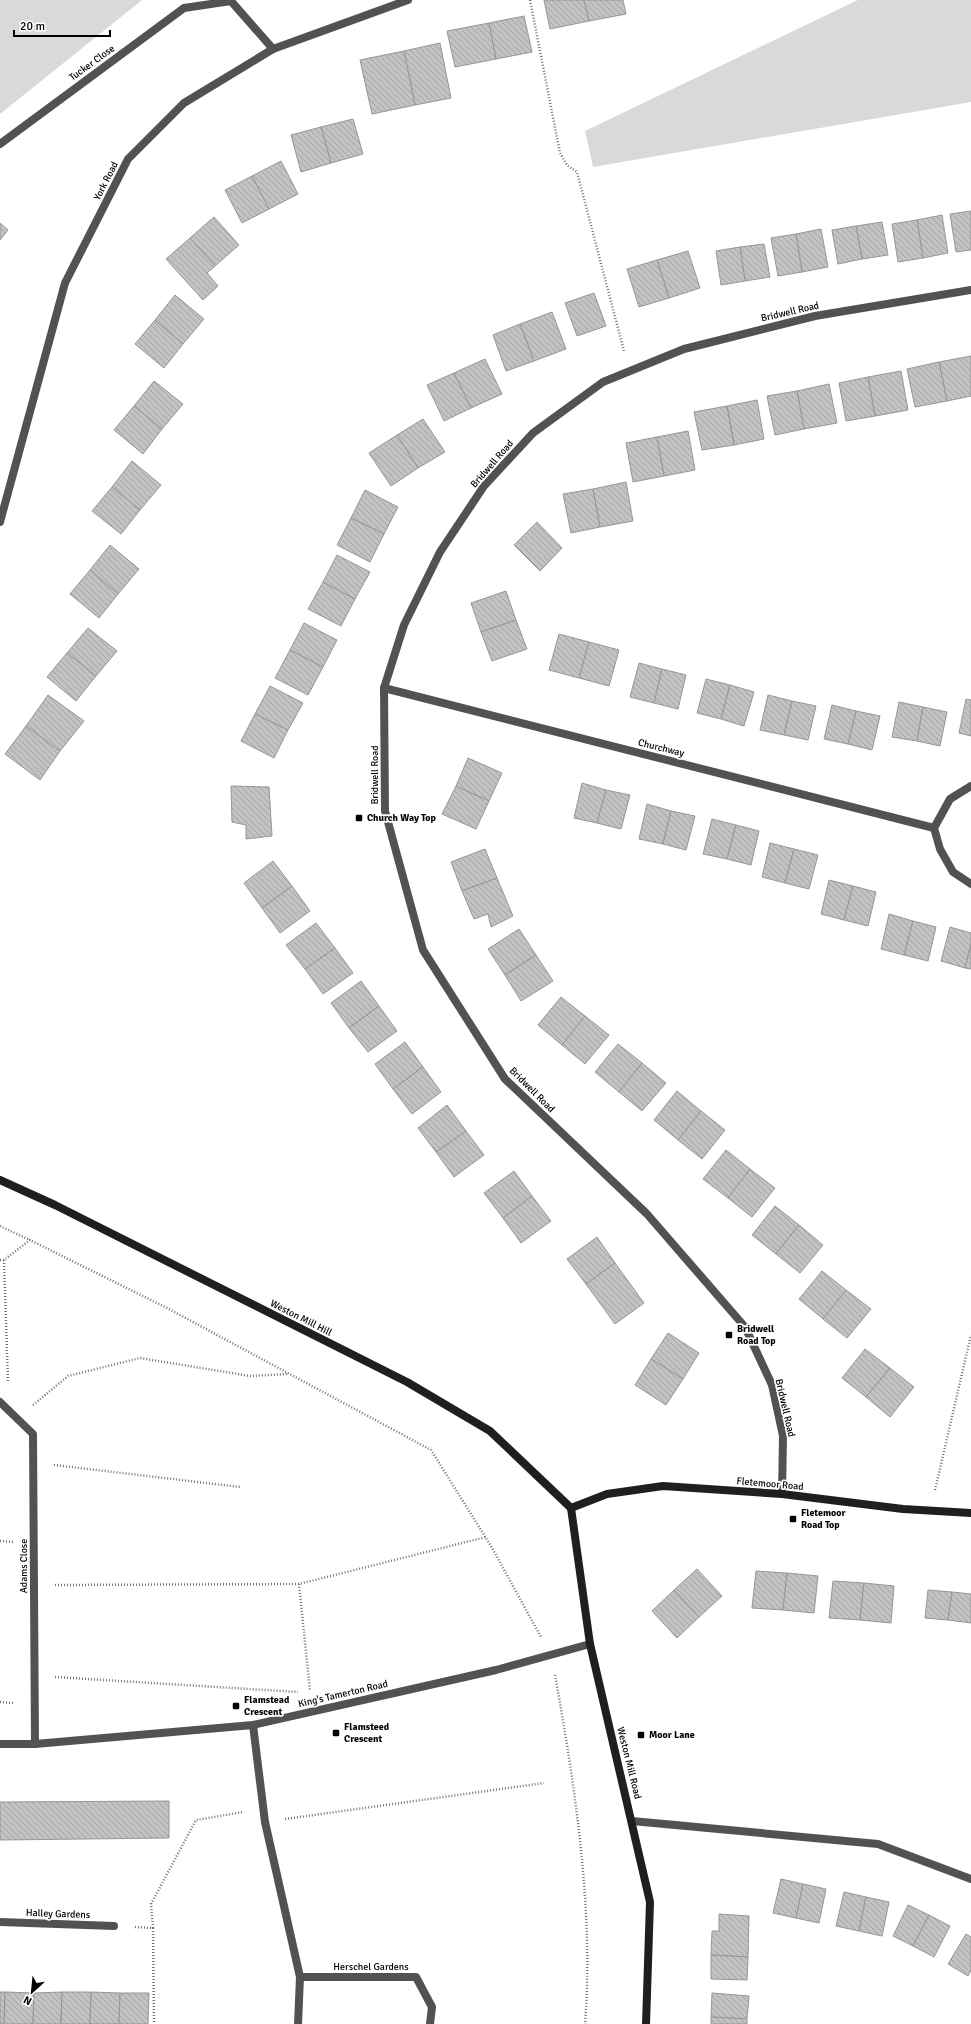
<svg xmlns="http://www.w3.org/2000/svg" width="971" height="2024" font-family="Signika,sans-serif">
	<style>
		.green { fill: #d9d9d9 }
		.building { fill: url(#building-back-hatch); stroke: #969696 }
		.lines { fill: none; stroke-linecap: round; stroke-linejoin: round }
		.path { stroke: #747474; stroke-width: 2.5; stroke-dasharray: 1 2; stroke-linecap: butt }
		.street { stroke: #525252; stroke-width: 8 }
		.secondary { stroke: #1f1f1f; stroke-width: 8 }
		.poi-dot { fill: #000; stroke: #fff; stroke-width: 1.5 }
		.labels { text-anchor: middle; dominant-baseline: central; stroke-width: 3.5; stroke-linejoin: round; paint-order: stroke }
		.street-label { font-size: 10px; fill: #000; stroke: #fff }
		.poi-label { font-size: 10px; font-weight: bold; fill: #000; stroke: #fff; text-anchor: start }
	</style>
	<defs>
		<pattern id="building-back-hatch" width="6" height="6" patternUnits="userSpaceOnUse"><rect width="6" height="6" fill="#c2c2c2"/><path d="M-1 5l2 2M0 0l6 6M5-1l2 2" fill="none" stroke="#a5a5a5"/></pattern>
	</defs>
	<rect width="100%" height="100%" fill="#fff"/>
	<!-- green -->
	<g class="green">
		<polygon points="0,0 142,0 0,114"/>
		<polygon points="858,0 971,0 971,102 593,167 585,131"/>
	</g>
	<!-- building -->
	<g class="building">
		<polygon points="544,0 584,0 589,21 550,29"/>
		<polygon points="584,0 623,0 626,14 589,21"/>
		<polygon points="524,16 532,52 496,59 489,23"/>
		<polygon points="489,23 496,59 455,67 447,31"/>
		<polygon points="440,43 451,98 415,105 404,51"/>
		<polygon points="404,51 415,105 372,114 360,60"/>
		<polygon points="353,119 363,154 331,163 321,127"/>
		<polygon points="321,127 331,163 301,172 291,135"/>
		<polygon points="281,161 298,194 269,209 252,176"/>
		<polygon points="252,176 269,209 242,223 225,190"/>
		<polygon points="971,211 971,250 956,252 950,214"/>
		<polygon points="942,215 948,253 923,258 917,220"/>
		<polygon points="214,217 239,245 215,266 190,238"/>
		<polygon points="917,220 923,258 898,262 892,224"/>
		<polygon points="882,222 888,255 862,259 856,226"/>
		<polygon points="0,223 8,230 0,240"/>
		<polygon points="856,226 862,259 838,264 832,230"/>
		<polygon points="821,229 828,267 802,272 796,234"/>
		<polygon points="796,234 802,272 778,276 771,238"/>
		<polygon points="190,238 215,266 207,273 218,286 203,300 166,259"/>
		<polygon points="764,244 770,277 745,281 740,247"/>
		<polygon points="740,247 745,281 721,285 716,251"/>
		<polygon points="688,251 700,288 669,298 657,260"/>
		<polygon points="657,260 669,298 639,307 627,269"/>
		<polygon points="594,293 606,326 577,336 565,303"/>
		<polygon points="175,295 204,319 183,344 155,320"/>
		<polygon points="552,312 566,349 534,361 520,324"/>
		<polygon points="155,320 183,344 164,368 135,344"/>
		<polygon points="520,324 534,361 506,371 493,335"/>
		<polygon points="971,356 971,396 947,401 939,362"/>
		<polygon points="485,359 502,394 471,408 454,373"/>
		<polygon points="939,362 947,401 915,407 907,369"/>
		<polygon points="901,371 908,410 875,416 868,377"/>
		<polygon points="454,373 471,408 444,421 427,385"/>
		<polygon points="868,377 875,416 846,421 839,383"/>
		<polygon points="154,381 183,404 162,429 134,406"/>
		<polygon points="829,384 837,423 804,429 797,391"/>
		<polygon points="797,391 804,429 775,435 767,396"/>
		<polygon points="757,400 764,439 734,445 727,406"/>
		<polygon points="134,406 162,429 143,454 114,430"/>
		<polygon points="727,406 734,445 702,450 694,412"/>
		<polygon points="423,419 445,452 418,468 397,435"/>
		<polygon points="688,431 695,470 664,476 657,437"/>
		<polygon points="397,435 418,468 391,486 369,453"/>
		<polygon points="657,437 664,476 633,482 626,443"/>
		<polygon points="132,461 161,485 140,510 112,487"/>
		<polygon points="626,482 633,521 600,527 593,489"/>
		<polygon points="112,487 140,510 121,534 92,511"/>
		<polygon points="593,489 600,527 571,533 563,494"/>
		<polygon points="365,490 398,507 384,534 351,518"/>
		<polygon points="351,518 384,534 370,562 337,545"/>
		<polygon points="537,522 562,548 540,571 514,545"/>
		<polygon points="110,545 139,569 118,594 90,570"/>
		<polygon points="337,555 370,572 355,599 323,582"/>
		<polygon points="90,570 118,594 99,618 70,594"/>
		<polygon points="323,582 355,599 341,626 308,609"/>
		<polygon points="506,591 516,620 481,632 471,603"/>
		<polygon points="516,620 527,649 492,661 481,632"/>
		<polygon points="304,623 337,640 323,667 290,650"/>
		<polygon points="88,628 117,651 96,676 67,653"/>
		<polygon points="559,634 589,642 579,678 549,670"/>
		<polygon points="589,642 619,650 609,686 579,678"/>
		<polygon points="290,650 323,667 308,695 275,678"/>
		<polygon points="67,653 96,676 76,701 47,677"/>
		<polygon points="639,663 662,669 654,703 630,697"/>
		<polygon points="662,669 686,675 678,709 654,703"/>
		<polygon points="706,679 730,685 721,719 697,713"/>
		<polygon points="730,685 754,692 744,726 721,719"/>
		<polygon points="270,686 303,703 288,730 255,714"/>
		<polygon points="48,695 84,721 60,751 26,726"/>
		<polygon points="768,695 792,701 784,735 760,730"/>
		<polygon points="966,699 971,700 971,736 959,733"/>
		<polygon points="792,701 816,706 808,740 784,735"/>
		<polygon points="899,702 923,707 917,741 892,737"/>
		<polygon points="832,705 856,711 848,744 824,739"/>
		<polygon points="923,707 947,712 940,746 917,741"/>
		<polygon points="856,711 880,716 872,750 848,744"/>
		<polygon points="255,714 288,730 274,758 241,741"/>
		<polygon points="26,726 60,751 40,780 5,754"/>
		<polygon points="468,758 502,773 489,801 456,786"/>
		<polygon points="582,783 606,790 597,823 574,818"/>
		<polygon points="231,786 269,787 272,836 246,839 246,825 232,822"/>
		<polygon points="456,786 489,801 476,829 442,814"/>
		<polygon points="606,790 630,795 621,829 597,823"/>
		<polygon points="647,804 671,811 663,844 639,839"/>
		<polygon points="671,811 695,816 686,850 663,844"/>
		<polygon points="712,819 736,825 727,859 703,854"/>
		<polygon points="736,825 759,831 751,865 727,859"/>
		<polygon points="770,843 794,849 785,883 762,877"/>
		<polygon points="485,849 497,878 462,891 451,862"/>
		<polygon points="794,849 818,855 809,889 785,883"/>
		<polygon points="273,861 292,886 262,908 244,883"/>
		<polygon points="497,878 513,916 491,927 488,914 474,919 462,891"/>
		<polygon points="829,880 853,886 844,920 821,914"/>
		<polygon points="292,886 310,911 280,933 262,908"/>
		<polygon points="853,886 876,892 868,926 844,920"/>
		<polygon points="889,914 913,921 904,955 881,949"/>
		<polygon points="913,921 936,927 928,961 904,955"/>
		<polygon points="316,923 335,948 305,969 286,945"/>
		<polygon points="950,927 971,933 971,944 965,968 941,961"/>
		<polygon points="519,929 536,955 505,975 488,949"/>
		<polygon points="971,944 971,969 965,968"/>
		<polygon points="335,948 353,973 323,994 305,969"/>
		<polygon points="536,955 553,981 521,1001 505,975"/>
		<polygon points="361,981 379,1006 349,1028 331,1003"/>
		<polygon points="561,997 585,1016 562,1045 538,1025"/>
		<polygon points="379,1006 397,1031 368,1052 349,1028"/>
		<polygon points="585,1016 609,1035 585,1064 562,1045"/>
		<polygon points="405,1042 423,1067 393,1089 375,1064"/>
		<polygon points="618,1044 642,1063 619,1092 595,1072"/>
		<polygon points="642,1063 666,1083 642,1111 619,1092"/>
		<polygon points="423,1067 441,1092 412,1114 393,1089"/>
		<polygon points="677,1091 701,1111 678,1140 654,1120"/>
		<polygon points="447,1105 466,1131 436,1152 418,1128"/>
		<polygon points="701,1111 725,1130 702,1159 678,1140"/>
		<polygon points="466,1131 484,1155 454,1177 436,1152"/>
		<polygon points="726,1150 750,1169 728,1198 703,1179"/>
		<polygon points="750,1169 775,1188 752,1217 728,1198"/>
		<polygon points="514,1171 532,1196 503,1218 484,1193"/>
		<polygon points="532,1196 551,1221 521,1243 503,1218"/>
		<polygon points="775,1206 799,1225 776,1254 752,1235"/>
		<polygon points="799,1225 823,1245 800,1273 776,1254"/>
		<polygon points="597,1237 615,1263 586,1284 567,1259"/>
		<polygon points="615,1263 644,1303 615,1324 586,1284"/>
		<polygon points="822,1271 846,1290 823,1319 799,1299"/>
		<polygon points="846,1290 871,1309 847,1338 823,1319"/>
		<polygon points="668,1333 699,1353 683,1379 651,1359"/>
		<polygon points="865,1349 890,1368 866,1397 842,1378"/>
		<polygon points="651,1359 683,1379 666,1405 635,1385"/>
		<polygon points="890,1368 914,1387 890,1417 866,1397"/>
		<polygon points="697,1569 722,1596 699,1617 674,1590"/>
		<polygon points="756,1571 787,1573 783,1610 752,1608"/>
		<polygon points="787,1573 818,1576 814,1613 783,1610"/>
		<polygon points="833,1581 864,1583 860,1620 829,1618"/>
		<polygon points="864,1583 894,1586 891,1623 860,1620"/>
		<polygon points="674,1590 699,1617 677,1638 652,1611"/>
		<polygon points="928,1590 952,1592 948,1620 925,1618"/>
		<polygon points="952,1592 971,1594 971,1623 948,1620"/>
		<polygon points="169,1801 169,1838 0,1840 0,1802"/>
		<polygon points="781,1879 803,1884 796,1918 773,1913"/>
		<polygon points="803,1884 826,1889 819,1923 796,1918"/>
		<polygon points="844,1892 866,1897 859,1931 836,1926"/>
		<polygon points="866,1897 889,1902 882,1936 859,1931"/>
		<polygon points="908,1905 929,1915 913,1946 893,1936"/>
		<polygon points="719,1914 749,1916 748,1957 711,1955 712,1931 719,1931"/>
		<polygon points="929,1915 950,1926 934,1957 913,1946"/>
		<polygon points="966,1934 971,1937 971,1970 968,1976 948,1964"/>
		<polygon points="711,1955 748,1957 747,1980 711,1979"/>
		<polygon points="0,1992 5,1992 4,2024 0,2024"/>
		<polygon points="5,1992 34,1993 33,2024 4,2024"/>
		<polygon points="62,1992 61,2024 33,2024 34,1993"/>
		<polygon points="62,1992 91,1992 90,2024 61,2024"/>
		<polygon points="91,1992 120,1993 119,2024 90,2024"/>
		<polygon points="120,1993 149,1993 148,2024 119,2024"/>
		<polygon points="712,1993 749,1996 747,2019 711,2017"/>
		<polygon points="711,2017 747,2019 747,2024 711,2024"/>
	</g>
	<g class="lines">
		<!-- path -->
		<g class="path">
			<polyline points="530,0 560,153 567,165 577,172 624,351"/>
			<polyline points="0,1226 30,1240"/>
			<polyline points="0,1260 4,1260 30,1240 167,1308 431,1450 491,1546 541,1637"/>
			<polyline points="4,1260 8,1383"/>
			<polyline points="33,1405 68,1376 140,1358 250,1376 288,1374"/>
			<polyline points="54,1465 240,1487"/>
			<polyline points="935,1490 971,1335"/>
			<polyline points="0,1541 14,1542"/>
			<polyline points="299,1584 310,1691"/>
			<polyline points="55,1585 299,1584 486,1537"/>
			<path d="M555,1675C575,1786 594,1911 585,2024"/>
			<polyline points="55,1677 298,1692"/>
			<polyline points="0,1702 14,1703"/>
			<polyline points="285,1819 544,1783"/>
			<polyline points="135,1927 153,1928 154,2024"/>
			<polyline points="153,1928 151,1904 196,1820 243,1812"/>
		</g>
		<!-- street -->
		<g class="street">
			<polyline points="0,144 184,8 231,1 273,49"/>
			<polyline points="0,522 65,283 128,159 184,103 273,49 408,0"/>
			<polyline points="384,688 934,828"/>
			<polyline points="971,786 950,799 934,828 940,849 953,872 971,884"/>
			<polyline points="0,1402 33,1434 35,1744"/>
			<polyline points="782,1494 783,1436 772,1385 745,1327 647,1214 505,1079 423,950 385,811 384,688 404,625 440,552 484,486 533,433 603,382 684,349 815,316 971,290"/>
			<polyline points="253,1725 265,1822 300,1977 298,2024"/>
			<polyline points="0,1744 35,1744 253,1725 496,1670 590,1644"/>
			<polyline points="632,1821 878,1844 971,1879"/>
			<polyline points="0,1922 114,1926"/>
			<polyline points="300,1977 416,1977 432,2007 430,2024"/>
		</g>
		<!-- secondary -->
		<g class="secondary">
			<polyline points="0,1180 55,1205 407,1382 490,1431 571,1508"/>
			<polyline points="571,1508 590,1644 650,1902 646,2024"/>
			<polyline points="571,1508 607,1494 663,1486 782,1494 903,1509 971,1513"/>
		</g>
	</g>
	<!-- markers -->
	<g class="poi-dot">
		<rect x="355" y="814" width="8" height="8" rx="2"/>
		<rect x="725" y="1331" width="8" height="8" rx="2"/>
		<rect x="789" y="1515" width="8" height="8" rx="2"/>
		<rect x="232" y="1702" width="8" height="8" rx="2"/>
		<rect x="332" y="1729" width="8" height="8" rx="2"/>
		<rect x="637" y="1731" width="8" height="8" rx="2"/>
	</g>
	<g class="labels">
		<!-- street labels -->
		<g class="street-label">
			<text transform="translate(92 63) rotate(-36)">Tucker Close</text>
			<text transform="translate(106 181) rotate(-63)">York Road</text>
			<text transform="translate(790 312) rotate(-13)">Bridwell Road</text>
			<text transform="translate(492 464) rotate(-49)">Bridwell Road</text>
			<text transform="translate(661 748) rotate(14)">Churchway</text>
			<text transform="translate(375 775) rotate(-90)">Bridwell Road</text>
			<text transform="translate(532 1090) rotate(45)">Bridwell Road</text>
			<text transform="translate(301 1318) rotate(27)">Weston Mill Hill</text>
			<text transform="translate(785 1408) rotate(77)">Bridwell Road</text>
			<text transform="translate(770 1484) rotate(5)">Fletemoor Road</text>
			<text transform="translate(24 1566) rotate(-90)">Adams Close</text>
			<text transform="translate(343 1694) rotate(-13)">King's Tamerton Road</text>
			<text transform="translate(629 1763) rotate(76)">Weston Mill Road</text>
			<text transform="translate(58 1914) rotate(2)">Halley Gardens</text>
			<text x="371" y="1967">Herschel Gardens</text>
		</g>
		<!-- poi labels -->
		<g class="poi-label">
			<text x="367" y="818">Church Way Top</text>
			<text x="737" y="1329">Bridwell<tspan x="737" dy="12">Road Top</tspan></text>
			<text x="801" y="1513">Fletemoor<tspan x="801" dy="12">Road Top</tspan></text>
			<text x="244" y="1700">Flamstead<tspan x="244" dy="12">Crescent</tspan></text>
			<text x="344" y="1727">Flamsteed<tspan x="344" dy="12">Crescent</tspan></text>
			<text x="649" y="1735">Moor Lane</text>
		</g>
	</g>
	<!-- north arrow -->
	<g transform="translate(32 1992) rotate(207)" stroke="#ffffff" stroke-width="3" paint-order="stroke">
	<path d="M0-3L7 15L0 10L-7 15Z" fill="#000000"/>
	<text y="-6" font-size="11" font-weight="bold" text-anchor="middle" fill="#000000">N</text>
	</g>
	<!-- scale -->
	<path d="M14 30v6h96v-6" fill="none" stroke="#000000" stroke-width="2"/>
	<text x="20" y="30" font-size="12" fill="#000000" stroke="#ffffff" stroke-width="3" paint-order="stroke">20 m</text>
</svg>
